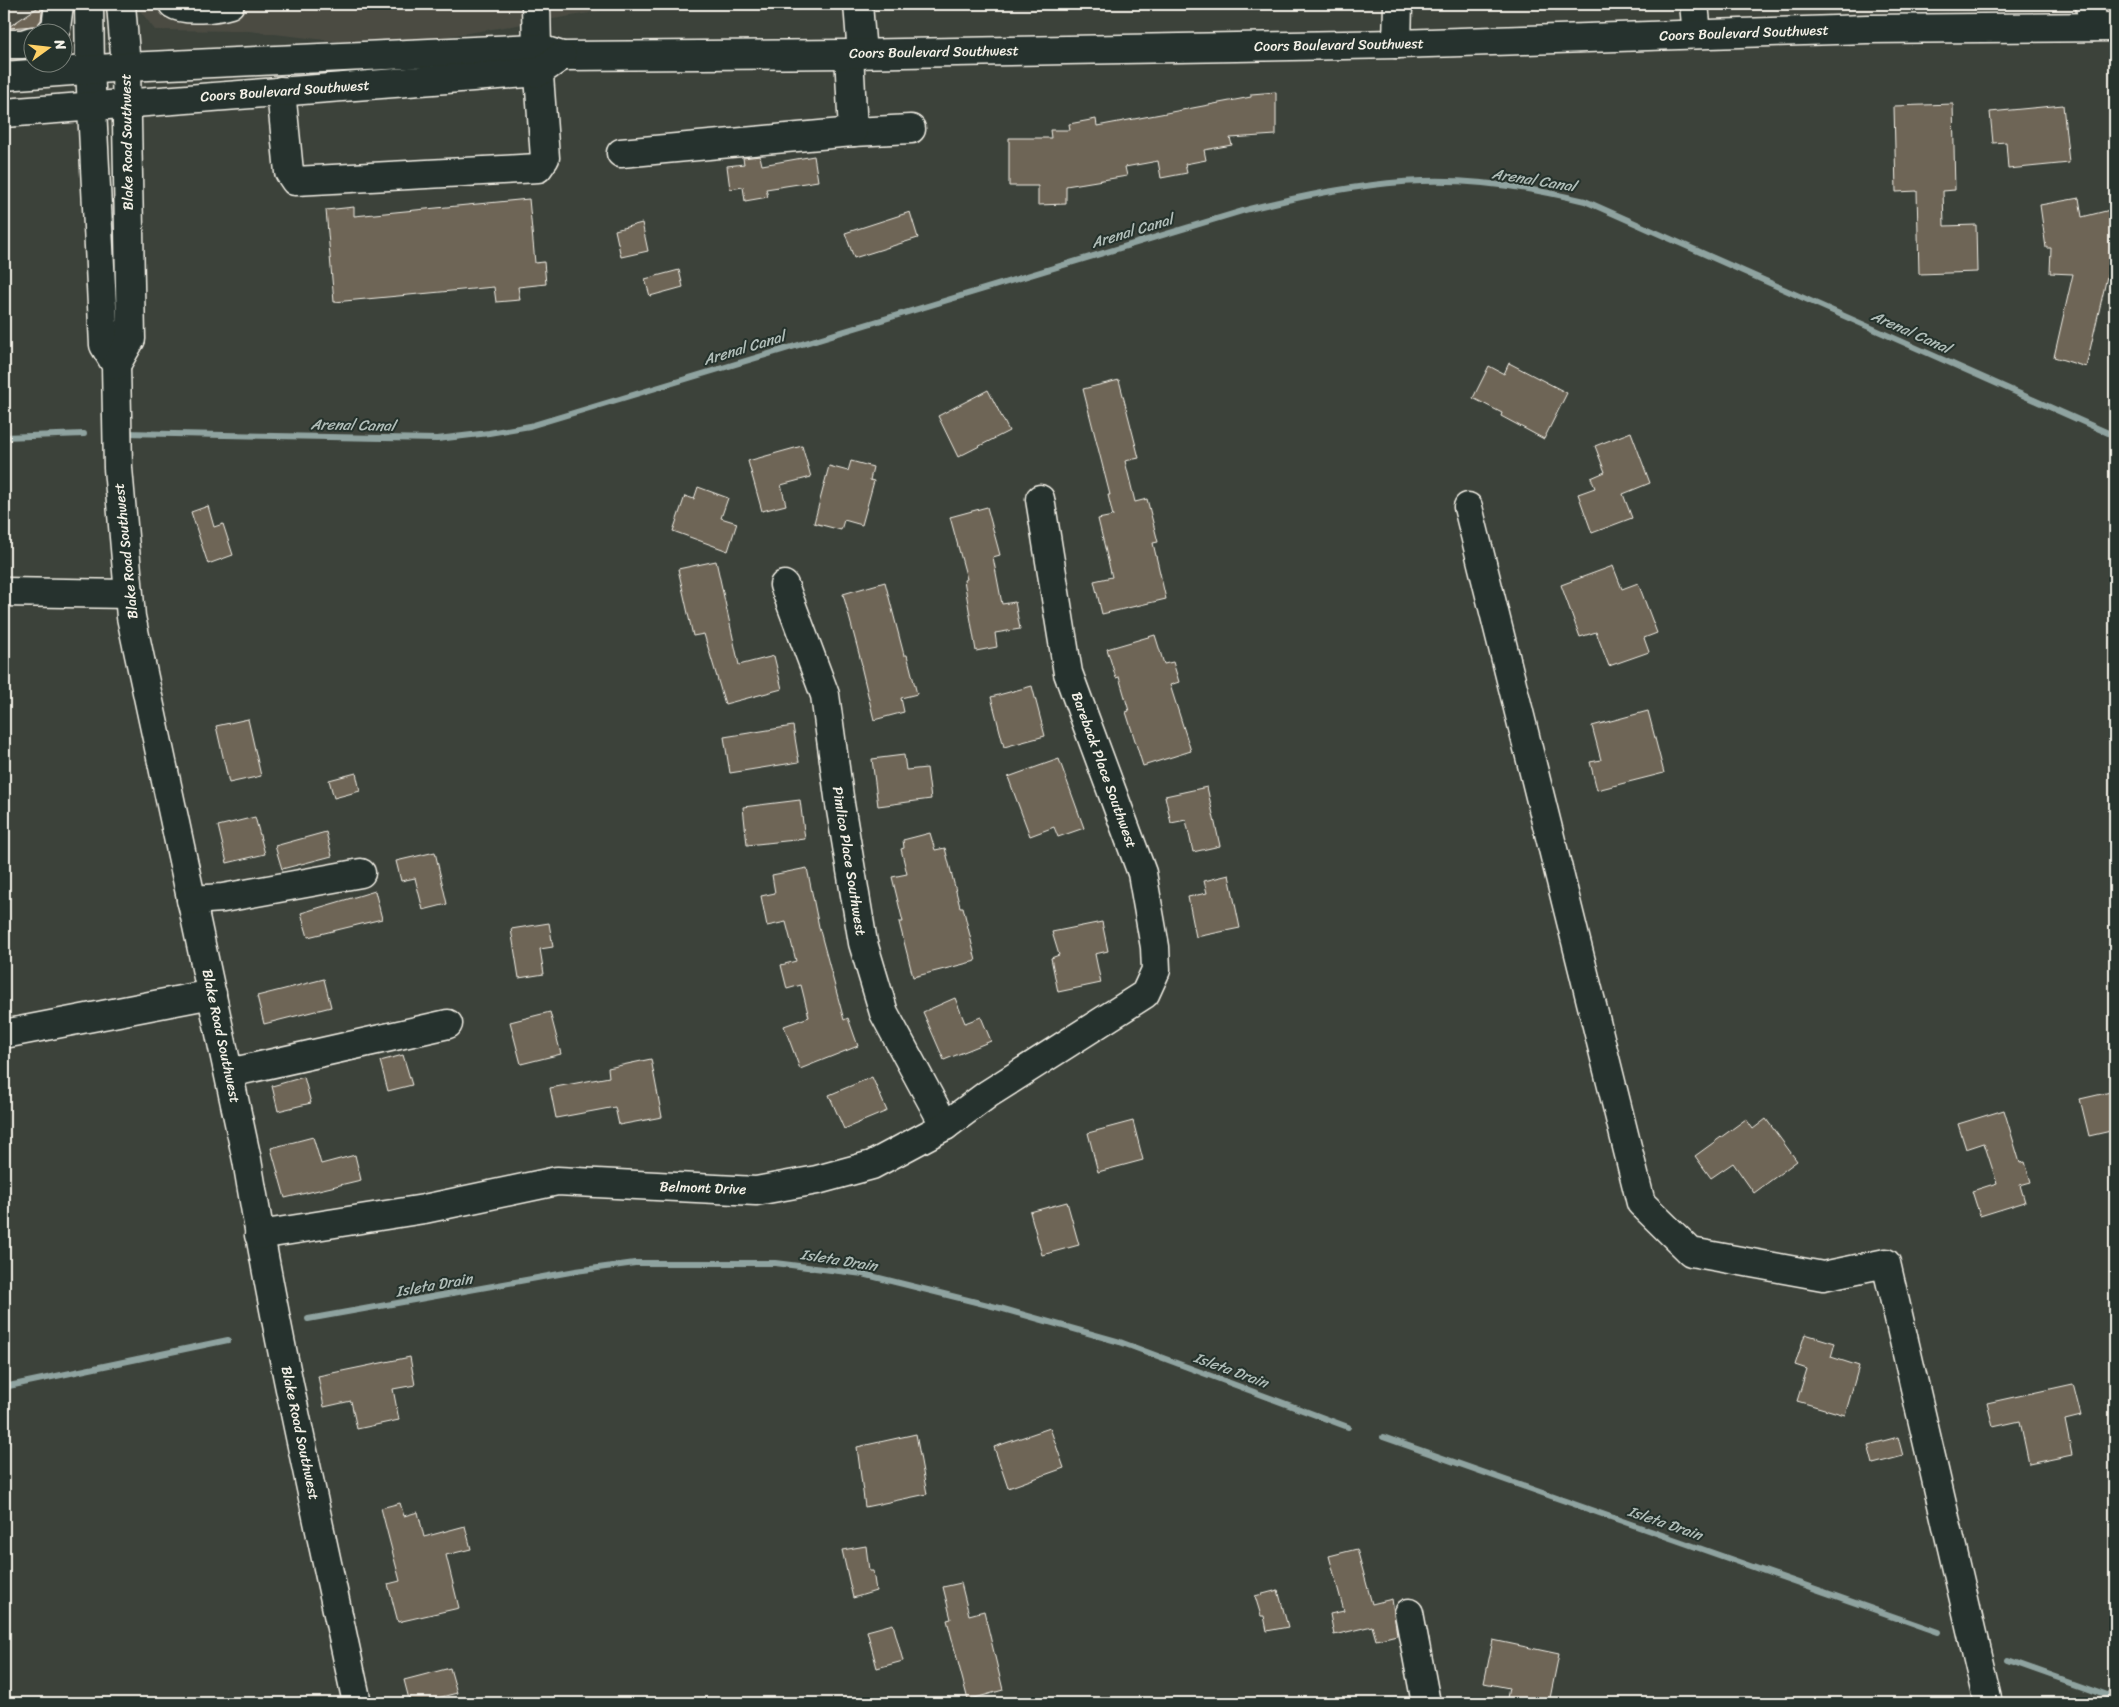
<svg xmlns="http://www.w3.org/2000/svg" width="2119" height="1707" font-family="Sriracha,sans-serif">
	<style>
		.built { fill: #4b4c43 }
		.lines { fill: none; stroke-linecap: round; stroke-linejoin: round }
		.stream { stroke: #8fa3a0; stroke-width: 6 }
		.building { fill: #6e6557; stroke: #f4f1e8 }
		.minor-casing { stroke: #f4f1e8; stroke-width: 31 }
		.major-casing { stroke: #f4f1e8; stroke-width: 31 }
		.minor { stroke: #26332d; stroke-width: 28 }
		.major { stroke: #26332d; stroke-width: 28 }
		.labels { text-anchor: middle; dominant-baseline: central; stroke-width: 4; stroke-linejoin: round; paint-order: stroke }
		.street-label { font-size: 14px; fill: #f4f1e8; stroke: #26332d }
		.water-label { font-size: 15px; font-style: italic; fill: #b0bdb8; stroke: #26332d }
	</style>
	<rect width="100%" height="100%" fill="#3c423a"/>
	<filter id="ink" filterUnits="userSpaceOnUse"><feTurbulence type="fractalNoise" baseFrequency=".02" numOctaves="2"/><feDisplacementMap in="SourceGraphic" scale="10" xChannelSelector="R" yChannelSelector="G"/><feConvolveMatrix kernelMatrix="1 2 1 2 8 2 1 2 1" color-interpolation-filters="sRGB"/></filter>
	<g filter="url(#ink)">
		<!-- built -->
		<g class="built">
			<polygon points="4,4 72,4 72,38 63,46 62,32 32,32 32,62 4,68"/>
			<polygon points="135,4 737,4 737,7 601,11 432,39 334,41 249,31 155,30"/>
		</g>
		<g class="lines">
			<!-- stream -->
			<g class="stream">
				<path d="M124,433L437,439L489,433L530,426L1249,209C1305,195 1363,183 1422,181C1477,179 1532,188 1585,201L2115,436"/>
				<polyline points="4,437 84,434"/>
				<polyline points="308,1319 576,1271 635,1263 775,1263 863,1274 1000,1308 1120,1342 1348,1427"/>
				<polyline points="4,1387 228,1340"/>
				<polyline points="1383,1437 1938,1632"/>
				<polyline points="2008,1660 2115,1698"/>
			</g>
		</g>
		<!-- building -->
		<g class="building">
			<polygon points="43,4 41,20 37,26 7,28"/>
			<polygon points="1276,92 1276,135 1230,138 1232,145 1204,150 1206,160 1185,164 1187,173 1161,178 1158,161 1125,167 1127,176 1066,186 1066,204 1038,205 1038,186 1009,186 1009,138 1051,138 1050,130 1070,130 1069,124 1096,119 1097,126 1251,97 1251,94"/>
			<polygon points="1953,104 1955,190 1943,191 1944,226 1976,225 1977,272 1919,274 1917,191 1896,192 1894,106"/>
			<polygon points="2063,105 2069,163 2008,169 2006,142 1993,143 1990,112"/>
			<polygon points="760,156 762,165 814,156 818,181 766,189 768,197 745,201 743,187 730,189 727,166 744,164 743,158"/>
			<polygon points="2079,198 2082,217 2110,210 2115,231 2115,242 2086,367 2054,357 2073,274 2050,273 2051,248 2046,248 2040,205"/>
			<polygon points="529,199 535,263 544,262 546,284 518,287 520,300 496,302 494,287 334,302 326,210 354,207 354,216"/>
			<polygon points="910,212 918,238 854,258 845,233"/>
			<polygon points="642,223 648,251 621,257 615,230"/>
			<polygon points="679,270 683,287 650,296 645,279"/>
			<polygon points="1509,363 1567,393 1544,439 1501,416 1502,413 1473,398 1489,366 1504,374"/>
			<polygon points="1119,380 1139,458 1125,461 1135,502 1147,499 1158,542 1153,543 1166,599 1102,614 1094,581 1112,577 1098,519 1113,516 1108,495 1110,495 1083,389"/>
			<polygon points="988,390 1009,431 958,457 938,416"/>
			<polygon points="1631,432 1650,483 1623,494 1632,518 1592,533 1578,494 1595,488 1591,478 1605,472 1595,446"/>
			<polygon points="802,446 811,477 781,485 786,505 762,511 748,461"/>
			<polygon points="851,461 873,467 870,480 874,481 862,525 844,520 841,530 814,523 829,466 848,471"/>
			<polygon points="698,487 728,498 721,518 737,523 728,551 673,531 685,496 694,499"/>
			<polygon points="208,506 214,527 223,524 233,555 208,564 191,512"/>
			<polygon points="987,507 1000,555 993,557 1002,604 1015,602 1020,629 995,633 997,647 976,651 964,580 967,579 950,517"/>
			<polygon points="716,561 739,665 774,656 782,689 725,704 704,634 693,636 678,569"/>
			<polygon points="1613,566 1622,589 1638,583 1657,633 1644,638 1649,652 1609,666 1596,632 1580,637 1561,585"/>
			<polygon points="885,582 904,655 907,655 917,694 901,698 904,712 874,720 861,666 862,665 843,594"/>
			<polygon points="1155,635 1164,664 1173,662 1179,682 1170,685 1191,751 1143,766 1126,712 1129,711 1119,677 1116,678 1107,649"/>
			<polygon points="1032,686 1045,736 1004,747 991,697"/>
			<polygon points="1648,711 1664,773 1597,790 1590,762 1601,760 1592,726"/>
			<polygon points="248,719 261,776 229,783 216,726"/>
			<polygon points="793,726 799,762 730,773 724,737"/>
			<polygon points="904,755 906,770 927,768 931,799 878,806 872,759"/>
			<polygon points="1059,759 1084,828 1058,837 1054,827 1030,836 1008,777"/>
			<polygon points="356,773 360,791 334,798 329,780"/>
			<polygon points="1207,787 1220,846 1193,852 1186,820 1171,823 1165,796"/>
			<polygon points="800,800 805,839 747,845 743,807"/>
			<polygon points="255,817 265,854 227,863 218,826"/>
			<polygon points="326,832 332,856 282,869 275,846"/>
			<polygon points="930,833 935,850 945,848 960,907 963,907 976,961 913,977 899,922 903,922 892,877 907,874 901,849 904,848 903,840"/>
			<polygon points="435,852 447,904 423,910 415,878 401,881 396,861"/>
			<polygon points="807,868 819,927 844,1020 848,1018 858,1046 800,1069 784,1026 809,1017 801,985 787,989 781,965 796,961 786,922 767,926 761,896 775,893 772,875"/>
			<polygon points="1229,875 1240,928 1196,937 1188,897 1207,893 1204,881"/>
			<polygon points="375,891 382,919 308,937 301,913"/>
			<polygon points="1102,922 1108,951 1095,954 1101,983 1058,992 1051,958 1059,955 1052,932"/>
			<polygon points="549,923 553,947 540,949 544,974 519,978 511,929"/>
			<polygon points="324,979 331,1007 264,1024 257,996"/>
			<polygon points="955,998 965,1023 981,1017 991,1041 944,1060 923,1012"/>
			<polygon points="550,1012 561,1054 521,1064 510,1022"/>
			<polygon points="403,1055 412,1085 388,1091 380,1061"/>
			<polygon points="651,1059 662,1117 619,1125 615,1107 556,1118 550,1088 609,1077 608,1068"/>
			<polygon points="304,1077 311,1103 278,1111 272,1086"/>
			<polygon points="872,1077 887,1111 844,1129 829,1095"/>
			<polygon points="2115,1091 2115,1130 2089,1136 2080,1099"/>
			<polygon points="2004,1110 2020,1163 2025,1162 2031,1182 2020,1185 2025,1202 1980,1216 1972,1191 1997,1183 1984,1143 1966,1149 1958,1124"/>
			<polygon points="1746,1119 1753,1129 1766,1119 1797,1161 1754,1193 1733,1163 1711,1178 1695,1156"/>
			<polygon points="1133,1121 1143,1160 1098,1172 1088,1133"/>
			<polygon points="313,1137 321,1164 355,1155 361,1180 285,1198 271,1148"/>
			<polygon points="1067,1202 1079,1245 1042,1255 1030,1212"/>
			<polygon points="1805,1334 1835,1343 1831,1357 1859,1366 1845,1415 1797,1401 1807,1369 1795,1365"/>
			<polygon points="410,1357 415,1385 393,1389 399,1420 357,1429 351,1401 324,1407 318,1376"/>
			<polygon points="2073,1384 2081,1416 2065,1420 2072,1455 2029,1464 2020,1421 1993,1427 1987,1403"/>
			<polygon points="1050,1428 1064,1468 1008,1488 994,1447"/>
			<polygon points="916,1434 927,1494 865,1507 857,1447"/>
			<polygon points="1898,1437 1903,1456 1873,1464 1868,1445"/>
			<polygon points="400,1503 404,1516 418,1512 424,1537 465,1526 471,1549 446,1555 459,1608 398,1622 388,1584 400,1581 381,1508"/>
			<polygon points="866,1546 869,1571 873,1571 876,1591 853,1598 842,1550"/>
			<polygon points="1357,1549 1372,1604 1392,1599 1397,1635 1376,1640 1372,1626 1334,1635 1330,1614 1344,1611 1329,1556"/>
			<polygon points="961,1583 969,1615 984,1611 1003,1690 968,1700 947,1620 951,1619 943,1587"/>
			<polygon points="1278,1590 1288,1627 1267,1631 1264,1616 1261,1616 1255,1596"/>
			<polygon points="893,1624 903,1661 877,1668 867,1631"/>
			<polygon points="1493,1640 1559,1654 1549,1703 1506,1703 1509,1688 1484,1683"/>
			<polygon points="450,1668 457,1693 418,1703 410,1703 404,1680"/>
		</g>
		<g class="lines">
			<!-- minor casing -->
			<g class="minor-casing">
				<g id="minor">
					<path d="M173,4C185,12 216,8 230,4"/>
					<polyline points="858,4 862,54"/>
					<polyline points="1694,4 1697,34"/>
					<polyline points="2090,4 2093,27"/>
					<polyline points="51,32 56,28 59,4"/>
					<polyline points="4,44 23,44 32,41"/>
					<polyline points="1397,44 1398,4"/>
					<path d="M90,69L104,345L116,365L118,468L131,617L247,1160C277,1342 319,1523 357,1703"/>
					<polyline points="281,91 289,172 295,181 538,168 545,158 537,48 536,4"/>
					<polyline points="853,132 911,129"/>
					<polyline points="621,153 853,132 849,54"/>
					<polyline points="116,365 131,339 126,67"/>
					<polyline points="1468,507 1641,1203 1691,1252 1823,1276 1886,1263 1988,1703"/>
					<polyline points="784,585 825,695 840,804 863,943 884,1013 945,1126"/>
					<polyline points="4,592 128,594"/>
					<polyline points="191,900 223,898 361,873"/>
					<polyline points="4,1034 212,994"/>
					<polyline points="229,1073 448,1024"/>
					<polyline points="259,1235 424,1209 557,1181 756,1191 817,1180 872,1165 945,1126 988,1094 1145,994 1156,970 1155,947 1142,873 1068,673 1040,499"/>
					<polyline points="1409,1613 1426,1703"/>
				</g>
			</g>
			<!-- major casing -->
			<g class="major-casing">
				<g id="major">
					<polyline points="89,4 90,69"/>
					<polyline points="121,4 126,67"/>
					<polyline points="4,76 126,67 537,48 562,56 849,54 1397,44 1867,29 2115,27"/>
					<polyline points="4,113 539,72 562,56"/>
				</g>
			</g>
			<!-- minor -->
			<use href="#minor" class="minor"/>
			<!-- major -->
			<use href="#major" class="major"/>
		</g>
	</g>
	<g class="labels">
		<!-- street labels -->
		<g class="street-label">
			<text transform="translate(1744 33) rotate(-2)">Coors Boulevard Southwest</text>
			<text transform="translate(1339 45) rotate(-1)">Coors Boulevard Southwest</text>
			<text transform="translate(934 52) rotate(-1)">Coors Boulevard Southwest</text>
			<text transform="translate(285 91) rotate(-4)">Coors Boulevard Southwest</text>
			<text transform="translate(127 142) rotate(-91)">Blake Road Southwest</text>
			<text transform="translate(126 551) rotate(-96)">Blake Road Southwest</text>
			<text transform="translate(1104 770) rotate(70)">Bareback Place Southwest</text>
			<text transform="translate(849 861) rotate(81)">Pimlico Place Southwest</text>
			<text transform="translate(221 1036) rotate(78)">Blake Road Southwest</text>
			<text transform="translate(703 1188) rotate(2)">Belmont Drive</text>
			<text transform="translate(300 1433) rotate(78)">Blake Road Southwest</text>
		</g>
		<!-- water labels -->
		<g class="water-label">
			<text transform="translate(1534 180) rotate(9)">Arenal Canal</text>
			<text transform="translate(1132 231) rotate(-17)">Arenal Canal</text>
			<text transform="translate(1911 332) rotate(24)">Arenal Canal</text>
			<text transform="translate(744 348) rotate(-17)">Arenal Canal</text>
			<text transform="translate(353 425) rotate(1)">Arenal Canal</text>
			<text transform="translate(839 1260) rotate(9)">Isleta Drain</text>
			<text transform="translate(434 1285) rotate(-10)">Isleta Drain</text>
			<text transform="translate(1231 1370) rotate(20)">Isleta Drain</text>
			<text transform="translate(1665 1523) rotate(19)">Isleta Drain</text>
		</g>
	</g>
	<!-- margin -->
	<rect width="2119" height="1707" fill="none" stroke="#26332d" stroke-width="20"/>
	<rect x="10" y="10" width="2099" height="1687" fill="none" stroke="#f4f1e8" stroke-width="2" filter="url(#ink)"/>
	<!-- north arrow -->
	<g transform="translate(48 48) rotate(75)"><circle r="24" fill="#26332d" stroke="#787f78"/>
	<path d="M0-4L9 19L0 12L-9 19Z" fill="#ffd166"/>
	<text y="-8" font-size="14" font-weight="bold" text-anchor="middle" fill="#f4f1e8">N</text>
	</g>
</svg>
